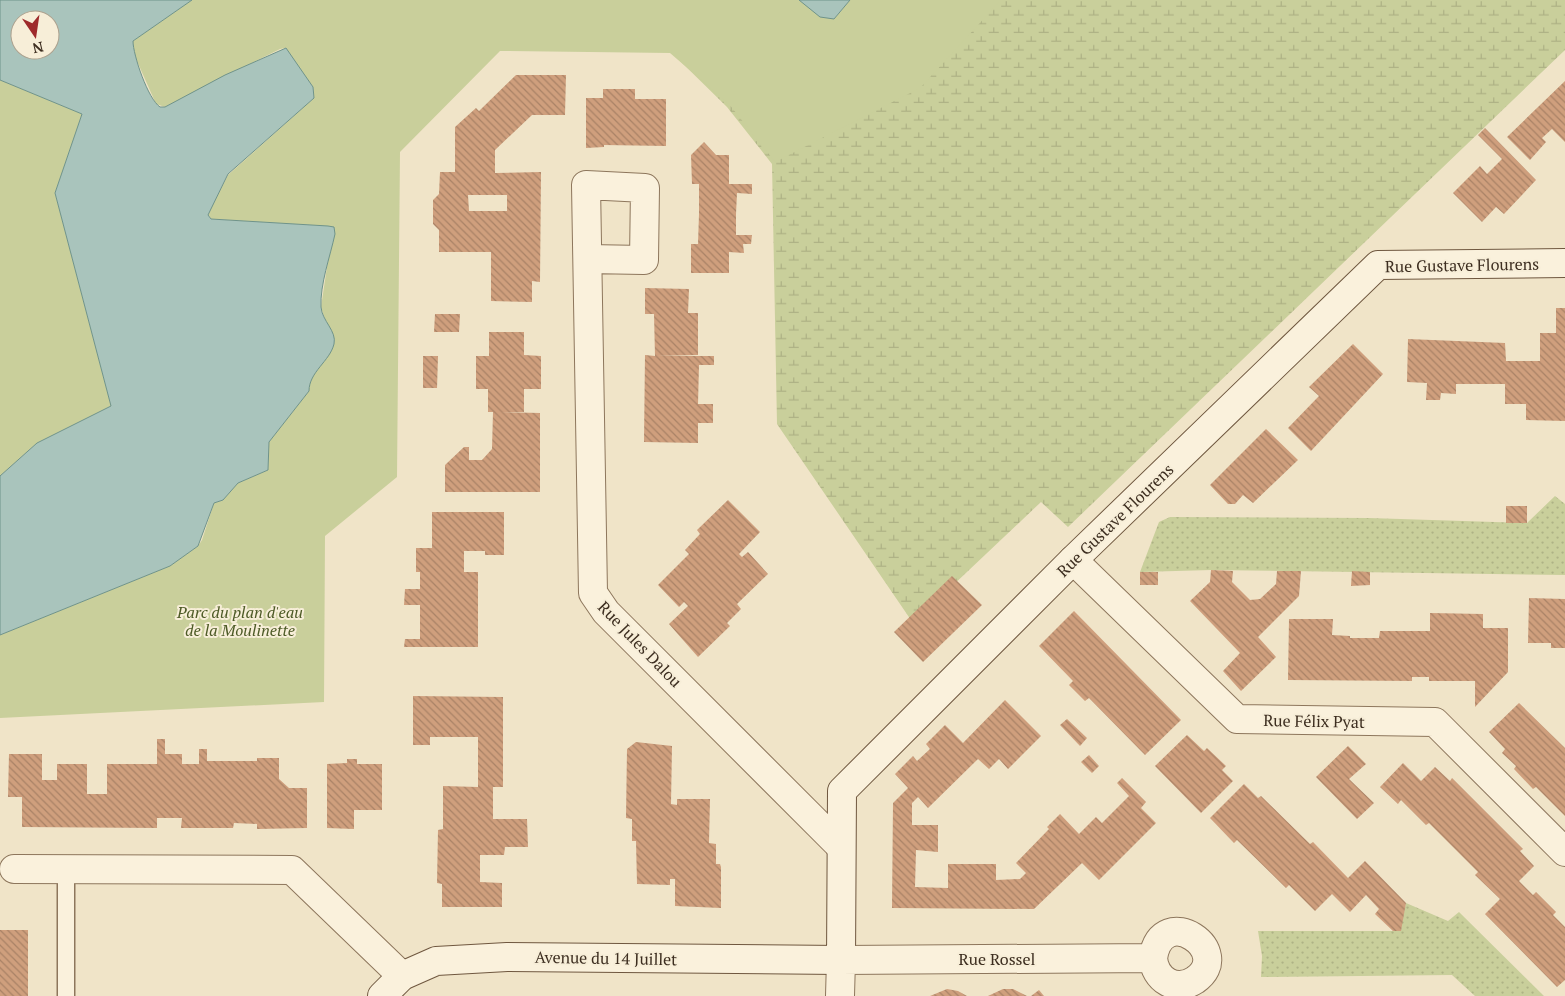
<svg xmlns="http://www.w3.org/2000/svg" width="1565" height="996" font-family="'PT Serif',serif">
	<style>
		.grass { fill: url(#grass-dots) }
		.wetland { fill: url(#wetland-marsh) }
		.park { fill: #c9cf9b }
		.water { fill: #a9c4bc; stroke: #6f938a; fill-rule: evenodd }
		.building { fill: url(#building-back-hatch); fill-rule: evenodd }
		.lines { fill: none; stroke-linecap: round; stroke-linejoin: round }
		.lane-casing { stroke: #8d765c; stroke-width: 19 }
		.street-casing { stroke: #8d765c; stroke-width: 30 }
		.secondary-casing { stroke: #6f573f; stroke-width: 30 }
		.lane { stroke: #faf1dc; stroke-width: 16 }
		.street { stroke: #faf1dc; stroke-width: 28 }
		.secondary { stroke: #faf1dc; stroke-width: 28 }
		.labels { text-anchor: middle; dominant-baseline: central; stroke-width: 4; stroke-linejoin: round; paint-order: stroke }
		.street-label { font-size: 16px; fill: #3d2e20; stroke: #f7eed8 }
		.park-label { font-size: 16px; font-style: italic; fill: #4d5a26; stroke: #f7eed8 }
	</style>
	<defs>
		<pattern id="grass-dots" width="8" height="8" patternUnits="userSpaceOnUse" patternTransform="scale(1.25)"><rect width="8" height="8" fill="#c9cf9b"/><path d="M2 2h.1M6 6h.1" fill="none" stroke="#aeb285" stroke-width="1.8" stroke-linecap="round"/></pattern>
		<pattern id="wetland-marsh" width="20" height="14" patternUnits="userSpaceOnUse" patternTransform="scale(1.25)"><rect width="20" height="14" fill="#c9cf9b"/><path d="M1 5h8M5 5V1M11 12h8M15 12V8" fill="none" stroke="#aeb285"/></pattern>
		<pattern id="building-back-hatch" width="6" height="6" patternUnits="userSpaceOnUse" patternTransform="scale(1.25)"><rect width="6" height="6" fill="#cf9f7d"/><path d="M-1 5l2 2M0 0l6 6M5-1l2 2" fill="none" stroke="#a98266"/></pattern>
	</defs>
	<rect width="100%" height="100%" fill="#f0e4c8"/>
	<!-- grass -->
	<g class="grass">
		<polygon points="1555,496 1565,504 1565,575 1211,570 1140,572 1159,522 1170,517 1369,518 1527,523"/>
		<polygon points="1406,903 1448,921 1459,912 1544,996 1475,996 1452,975 1261,977 1262,956 1258,931 1400,931"/>
	</g>
	<!-- wetland -->
	<polygon class="wetland" points="910,0 1565,0 1565,50 1068,527 1041,502 913,623 777,424 772,164 727,107 674,55 735,77"/>
	<!-- park -->
	<g class="park">
		<polygon points="192,0 799,0 834,19 850,0 1001,0 920,88 775,162 729,104 670,53 500,51 400,152 397,477 325,536 324,702 0,718 0,635 170,566 198,546 202,540 214,503 223,500 238,483 268,470 269,442 309,391 309,383 332,332 325,320 321,307 333,227 211,219 208,214 228,175 314,98 313,87 285,48 280,49 165,107 156,104 133,52 133,41"/>
		<polygon points="0,80 82,114 55,193 111,406 37,443 0,476"/>
	</g>
	<!-- water -->
	<g class="water">
		<path d="M0,0H192L133,41C133,55 148,99 160,107H165L225,75L286,48L313,87L314,98L228,174L208,215L211,219L328,226L334,227L335,234C330,257 320,284 321,307C322,321 337,331 334,344C330,361 309,372 309,391L269,442L268,470L238,483L223,500L214,503L198,546L170,566L0,635V476L37,443L111,406L55,193L82,114L0,80ZM20,20H50V50H20Z"/>
		<polygon points="799,0 850,0 834,19 820,17"/>
	</g>
	<!-- building -->
	<g class="building">
		<path d="M516,75H566L565,115H532L495,150V173L541,172L540,282L532,281V302L491,301V252H439V230L433,224V200L439,194L440,172H455V127L476,108L479,111ZM468,195H507V211H469Z"/>
		<polygon points="1565,81 1565,142 1552,129 1542,138 1546,142 1530,160 1507,137"/>
		<polygon points="603,89 635,89 635,99 666,99 666,146 604,145 604,147 586,148 586,98 603,98"/>
		<polygon points="1485,128 1536,180 1504,214 1496,207 1482,222 1453,193 1480,166 1487,174 1502,159 1478,135"/>
		<polygon points="704,142 716,155 729,155 729,184 752,184 752,194 737,193 736,214 736,235 752,235 751,244 743,244 744,253 729,252 729,273 691,273 691,244 698,244 699,214 699,184 692,184 691,155"/>
		<polygon points="645,288 689,289 688,313 698,313 698,355 657,356 714,356 714,365 699,365 698,404 713,404 713,423 698,423 698,443 644,442 645,355 655,356 654,314 645,314"/>
		<polygon points="1556,308 1565,308 1565,421 1526,420 1526,404 1505,404 1505,384 1456,384 1456,394 1441,393 1440,400 1426,400 1427,383 1407,382 1408,339 1505,343 1506,361 1540,361 1540,333 1556,333"/>
		<polygon points="435,314 460,314 459,332 434,332"/>
		<polygon points="489,332 524,332 524,355 541,356 541,389 524,389 524,412 501,412 540,413 540,492 445,492 445,465 464,447 469,447 469,460 482,460 492,449 493,412 488,412 488,389 476,389 476,356 489,356"/>
		<polygon points="1353,344 1383,374 1311,451 1288,428 1319,396 1309,387"/>
		<polygon points="423,356 438,356 437,388 423,388"/>
		<polygon points="1266,429 1298,460 1253,503 1243,495 1235,504 1228,504 1210,485"/>
		<polygon points="728,500 760,532 739,554 742,557 748,552 768,574 737,604 741,609 727,623 730,626 698,657 669,624 688,606 684,602 679,607 658,585 689,554 685,550 700,534 697,530"/>
		<rect x="1506" y="506" width="21" height="17"/>
		<polygon points="432,512 504,512 504,555 485,555 485,551 464,551 464,572 478,572 478,647 404,647 405,639 420,639 420,605 404,605 405,589 420,589 420,572 416,572 416,548 432,548"/>
		<polygon points="1211,570 1233,571 1232,582 1250,600 1260,599 1276,584 1277,571 1301,571 1299,596 1258,637 1276,657 1241,691 1223,671 1240,653 1190,601 1210,582"/>
		<polygon points="1352,571 1370,572 1370,585 1351,586"/>
		<rect x="1140" y="572" width="18" height="13"/>
		<polygon points="952,576 982,605 923,662 894,632"/>
		<polygon points="1529,598 1565,599 1565,648 1551,648 1551,643 1528,643"/>
		<polygon points="1074,611 1181,720 1145,755 1089,698 1085,701 1069,685 1073,681 1039,646"/>
		<polygon points="1430,613 1483,614 1483,628 1508,628 1508,672 1475,707 1475,681 1429,681 1429,677 1412,677 1412,681 1288,680 1289,619 1333,619 1332,635 1350,636 1350,638 1379,638 1380,631 1430,631"/>
		<polygon points="413,696 503,697 503,787 493,787 493,819 527,819 528,847 505,847 504,855 480,855 480,882 502,883 502,907 442,907 442,884 437,883 438,830 443,829 443,786 478,787 478,737 430,737 430,745 413,745"/>
		<polygon points="1005,700 1041,736 1008,769 999,759 989,769 978,759 928,808 918,797 912,803 912,825 938,825 938,852 916,850 915,887 948,888 948,864 996,864 996,880 1020,879 1026,873 1016,863 1049,829 1047,827 1060,814 1079,834 1096,817 1102,823 1129,796 1117,783 1122,778 1146,802 1141,808 1156,823 1099,880 1082,863 1034,909 892,908 893,803 908,788 895,774 913,756 917,761 930,749 926,744 945,725 963,743"/>
		<polygon points="1519,703 1565,748 1565,816 1536,787 1533,789 1514,769 1516,766 1502,753 1505,749 1489,732"/>
		<polygon points="1067,719 1087,738 1080,746 1060,725"/>
		<polygon points="1187,735 1204,751 1207,748 1226,766 1222,770 1233,781 1201,813 1155,766"/>
		<polygon points="157,739 165,739 165,754 182,754 182,764 199,764 199,749 207,749 207,761 257,761 257,758 279,758 279,779 289,788 307,788 307,828 257,829 257,824 234,823 233,828 181,828 182,818 157,818 157,828 22,827 22,797 8,797 9,754 42,754 42,780 57,780 57,764 87,764 87,794 107,794 107,764 157,764"/>
		<polygon points="636,742 672,746 671,804 677,805 677,799 710,799 709,843 716,844 716,864 720,864 721,867 721,908 675,906 675,879 670,879 670,885 637,884 636,841 632,841 632,819 626,818 627,749"/>
		<polygon points="1348,746 1366,764 1349,779 1374,803 1357,819 1316,777"/>
		<polygon points="1089,755 1099,766 1092,773 1081,762"/>
		<polygon points="347,759 357,759 357,764 382,764 382,810 354,810 354,829 327,828 327,764 347,763"/>
		<polygon points="1403,763 1421,781 1435,767 1450,781 1452,778 1523,849 1520,851 1534,866 1519,881 1533,895 1536,892 1556,912 1553,915 1565,927 1565,980 1557,987 1485,914 1500,899 1475,875 1478,872 1429,823 1426,825 1401,800 1398,804 1380,787"/>
		<polygon points="1244,784 1258,798 1261,796 1310,844 1313,842 1348,878 1365,861 1406,903 1401,931 1393,931 1375,914 1379,909 1366,895 1350,912 1332,894 1315,911 1289,885 1286,888 1237,840 1234,843 1210,818"/>
		<rect x="0" y="930" width="28" height="66"/>
		<polygon points="947,989 958,991 967,996 930,996"/>
		<polygon points="1003,989 1013,989 1027,996 988,996"/>
		<polygon points="1039,990 1044,996 1031,996"/>
	</g>
	<g class="lines">
		<!-- lane casing -->
		<g class="lane-casing">
			<polyline id="lane" points="66,870 66,996"/>
		</g>
		<!-- street casing -->
		<g class="street-casing">
			<g id="street">
				<polyline points="588,259 644,260 645,188 586,185 593,593 606,612 840,846"/>
				<polyline points="1073,560 1237,719 1435,722 1565,852"/>
				<polyline points="14,869 292,870 402,976"/>
				<path d="M840,996L841,960L1153,958C1155,979 1175,993 1195,980C1236,952 1162,900 1153,958"/>
			</g>
		</g>
		<!-- secondary casing -->
		<g class="secondary-casing">
			<polyline id="secondary" points="382,996 402,976 436,961 507,957 841,960 842,791 1073,560 1378,265 1565,263"/>
		</g>
		<!-- lane -->
		<use href="#lane" class="lane"/>
		<!-- street -->
		<use href="#street" class="street"/>
		<!-- secondary -->
		<use href="#secondary" class="secondary"/>
	</g>
	<g class="labels">
		<!-- street labels -->
		<g class="street-label">
			<text transform="translate(1462 265) rotate(-1)">Rue Gustave Flourens</text>
			<text transform="translate(1115 520) rotate(-44)">Rue Gustave Flourens</text>
			<text transform="translate(640 644) rotate(46)">Rue Jules Dalou</text>
			<text transform="translate(1314 721) rotate(1)">Rue Félix Pyat</text>
			<text transform="translate(606 958) rotate(1)">Avenue du 14 Juillet</text>
			<text x="997" y="959">Rue Rossel</text>
		</g>
		<!-- park labels -->
		<g class="park-label">
			<text x="240" y="612">Parc du plan d'eau<tspan x="240" dy="18">de la Moulinette</tspan></text>
		</g>
	</g>
	<!-- north arrow -->
	<g transform="translate(35 35) rotate(167)"><circle r="24" fill="#f7eed8" stroke="#ada18e"/>
	<path d="M0-4L9 19L0 12L-9 19Z" fill="#9e2a2b"/>
	<text y="-8" font-size="14" font-weight="bold" text-anchor="middle" fill="#3d2e20">N</text>
	</g>
</svg>
